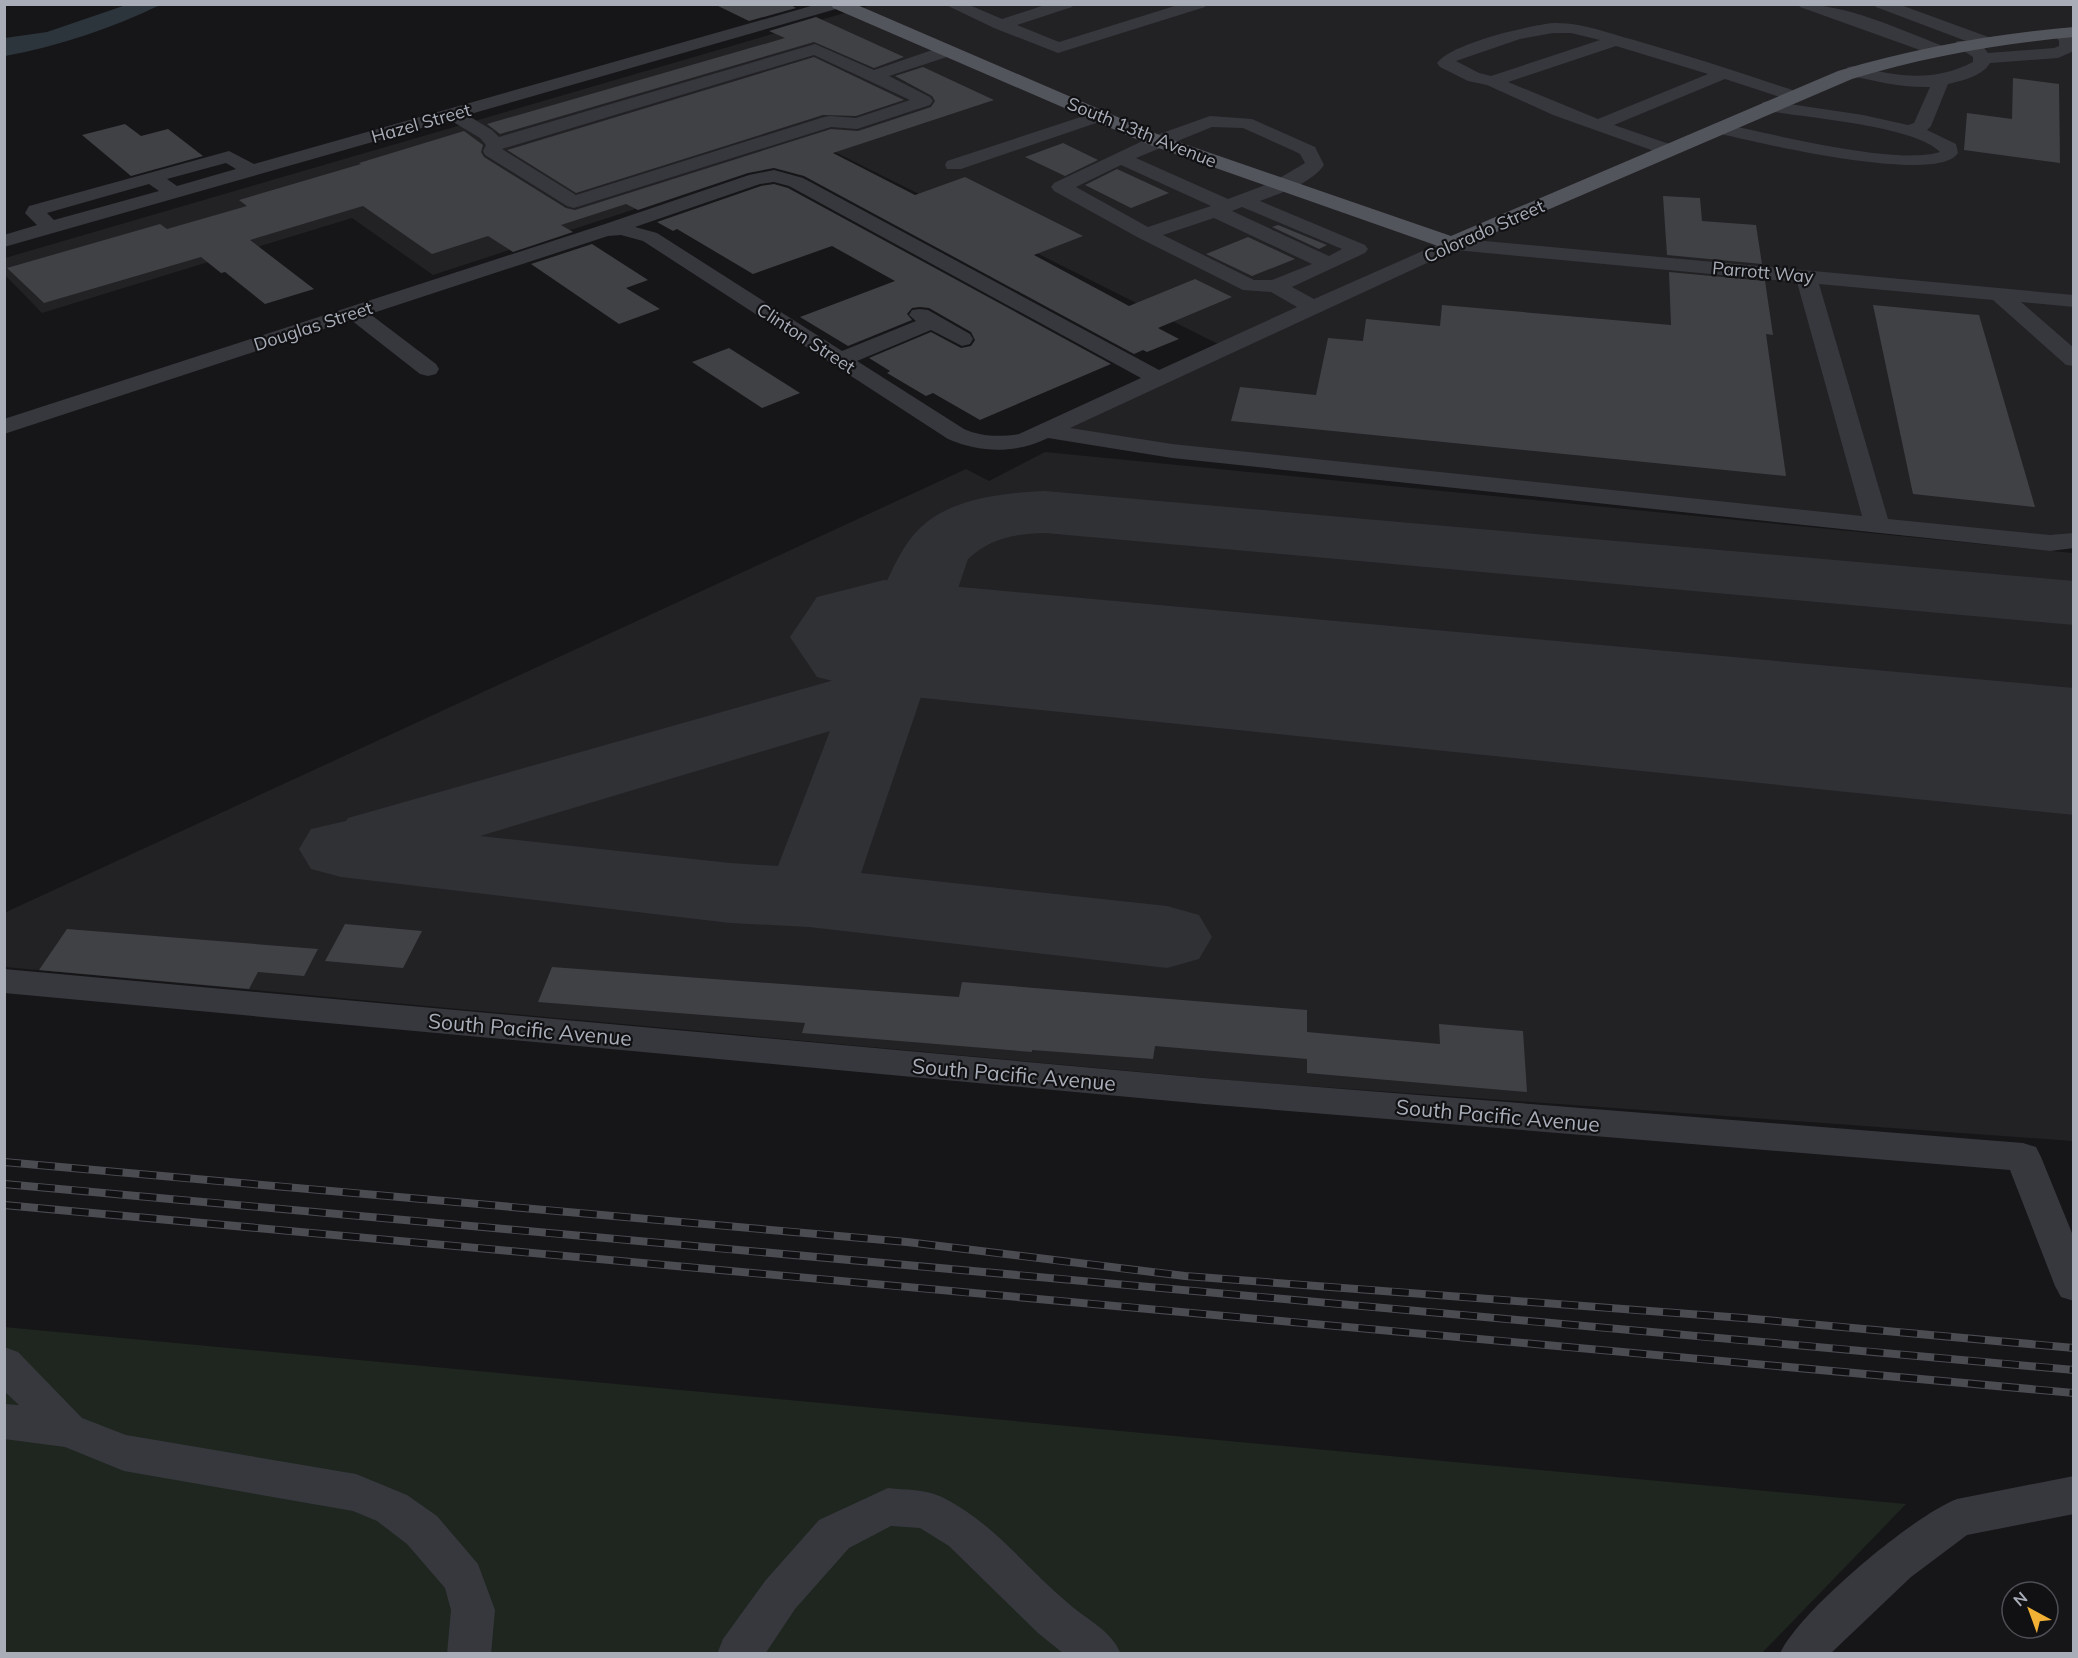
<svg xmlns="http://www.w3.org/2000/svg" width="2078" height="1658" font-family="Mulish,sans-serif">
	<style>
		.built { fill: #222225 }
		.green { fill: #1e261f }
		.water { fill: #2c353c }
		.lines { fill: none; stroke-linecap: round; stroke-linejoin: round }
		.taxiway { fill: #303135; fill-rule: evenodd }
		.runway { fill: #303135; fill-rule: evenodd }
		.building { fill: #404145 }
		.minor { fill: #37383d; fill-rule: evenodd }
		.major { fill: #53555c; fill-rule: evenodd }
		.rail-casing { stroke: #4a4c52; stroke-width: 8 }
		.rail { stroke: #111113; stroke-width: 6; stroke-dasharray: 17; stroke-linecap: butt }
		.labels { text-anchor: middle; dominant-baseline: central; stroke-width: 4.5; stroke-linejoin: round; paint-order: stroke }
		.far-street-label { font-size: 18px; fill: #a8adb8; stroke: #111113 }
		.street-label { font-size: 21px; fill: #a8adb8; stroke: #111113 }
	</style>
	<rect width="100%" height="100%" fill="#161618"/>
	<!-- built -->
	<g class="built">
		<polygon points="872,5 2073,5 2073,544 1042,437 1232,351 825,147 433,275 352,218 42,313 5,275 5,258"/>
		<polygon points="1045,452 2073,553 2073,1141 1239,1081 5,967 4,913 966,469 989,481"/>
	</g>
	<!-- green -->
	<polygon class="green" points="4,1327 1906,1504 1762,1653 5,1653"/>
	<!-- water -->
	<path class="water" d="M126,5H160C110,29 59,46 5,56V38L47,32Z"/>
	<g class="lines">
		<!-- taxiway -->
		<path class="taxiway" d="M1045,491L2074,581V625L1045,533C1014,534 991,538 968,559L861,873L1167,906L1199,915L1212,937L1199,959L1167,968L809,927L730,923L341,877L311,869L299,849L311,829L346,821L348,818L852,675C867,635 889,558 919,529C950,498 1004,493 1045,491ZM830,731L778,866L730,863L480,836Z"/>
		<!-- runway -->
		<polygon class="runway" points="884,580 2074,688 2074,815 884,694 817,677 790,637 817,597"/>
	</g>
	<!-- building -->
	<g class="building">
		<polygon points="714,4 789,4 796,8 749,21"/>
		<polygon points="816,17 904,57 874,68 814,42 500,134 487,124 785,38 769,31"/>
		<polygon points="814,57 904,100 856,116 823,115 576,193 507,150"/>
		<polygon points="923,67 994,100 833,153 915,195 965,177 1083,236 1034,255 1129,306 1195,279 1232,297 1158,328 1179,339 1147,352 1143,350 1134,354 804,176 774,168 748,173 638,210 626,204 561,225 573,232 513,252 488,236 432,254 363,206 250,240 314,289 265,304 225,272 221,273 201,257 44,303 7,268 160,224 167,229 247,206 239,200 361,164 359,163 464,131 483,145 481,152 484,157 566,208 575,210 831,129 858,131 931,107 935,101 932,96 895,76"/>
		<polygon points="2013,78 2059,84 2060,163 1964,150 1967,113 2012,119"/>
		<polygon points="125,124 141,136 168,129 203,156 131,176 82,135"/>
		<polygon points="1063,143 1098,160 1065,176 1025,157"/>
		<polygon points="1117,169 1169,193 1131,208 1085,185"/>
		<polygon points="774,184 788,188 1111,364 980,420 933,393 926,396 887,373 890,371 869,358 931,332 961,348 971,346 975,340 971,332 929,308 920,307 912,308 907,314 912,320 848,346 800,317 895,281 832,246 753,274 677,229 673,231 657,222 761,186"/>
		<polygon points="1663,196 1700,198 1702,221 1756,225 1762,264 1667,255"/>
		<polygon points="1278,225 1327,245 1319,249 1272,227"/>
		<polygon points="1248,237 1295,259 1252,276 1206,254"/>
		<polygon points="592,244 648,280 626,288 660,309 619,324 531,264"/>
		<polygon points="1669,272 1765,281 1773,335 1766,334 1786,476 1231,421 1240,387 1316,395 1328,338 1363,341 1366,319 1440,326 1442,305 1671,325"/>
		<polygon points="1873,305 1979,315 2035,507 1913,494"/>
		<polygon points="729,348 800,393 762,408 692,362"/>
		<polygon points="345,924 422,931 403,968 325,961"/>
		<polygon points="67,929 318,949 304,976 258,972 249,989 39,970"/>
		<polygon points="552,967 959,997 962,982 1307,1010 1307,1032 1440,1044 1439,1024 1523,1031 1527,1092 1307,1073 1307,1059 1155,1046 1153,1059 1032,1050 1032,1052 802,1033 805,1023 538,1002"/>
	</g>
	<g class="lines">
		<!-- minor -->
		<g class="minor">
			<path d="M818,4H845L843,7L467,115L492,130L499,137L815,44L874,70L941,47H953L955,51L953,55L889,76L930,97L933,101L930,105L857,129L831,127L574,208L567,206L485,155L483,151L486,145L480,138L450,120L4,247V235L37,225L25,213L29,206L229,151L254,164ZM814,55L910,100L856,118L830,116L824,117L576,195L502,149ZM226,163L236,169L177,186L167,179ZM149,184L159,191L54,220L47,213Z"/>
			<polygon points="944,4 967,4 1002,19 1048,4 1074,4 1072,7 1017,25 1059,42 1181,4 1207,4 1205,7 1058,53 994,28"/>
			<path d="M1798,4C1847,4 1898,29 1943,46L1945,50L1943,54H1931L1800,7Z"/>
			<path d="M1874,4H1898L1991,38L1993,42L1991,46L1985,47L1972,43L1984,48L1988,53L2054,48L2059,46V41L2053,33L2061,28L2067,29L2074,37V51L2058,58L1990,63C1983,76 1961,81 1948,84L1931,126L1927,130L1956,144L1958,153C1938,186 1750,141 1713,132L1710,128L1713,124L1719,123C1768,133 1896,166 1940,152C1916,126 1807,118 1769,111L1763,110L1760,106L1763,102L1769,101L1863,115L1908,125L1914,123L1930,87C1902,88 1875,81 1848,75L1845,71L1848,67L1854,66C1896,76 1933,83 1973,62V57L1955,45L1957,41H1966L1876,7Z"/>
			<path d="M1553,23C1582,22 1607,33 1634,40C1690,56 1744,74 1798,92L1801,96L1798,100L1792,101L1725,79L1614,125L1675,146L1677,150L1675,154L1668,156L1553,115L1487,85L1468,81L1440,67L1437,63C1452,43 1527,26 1553,23ZM1553,33H1571L1600,40L1491,76L1479,73L1456,61L1520,39ZM1616,46L1708,74L1598,119L1508,82Z"/>
			<polygon points="1099,111 1105,112 1108,116 1105,120 961,169 947,169 945,165 947,161"/>
			<path d="M1210,116L1252,119L1315,147L1324,165C1311,184 1280,193 1260,201L1365,245L1368,249L1365,253L1292,287L1314,299L1452,238L2074,295V307L2021,302L2074,348V366L2066,365L1993,300L1819,284L1888,519L2050,535L2074,533V548L2050,551L1172,458L1048,438C1015,454 981,453 948,439L643,241L621,235L608,236L370,314L436,364L439,369L436,374L428,376L420,374L351,320L4,434V419L605,224L749,175L774,170L803,178L1159,370L1297,307L1271,292L1243,290L1139,238L1054,191L1051,187L1054,183L1151,137ZM1212,127L1243,128L1294,151L1300,154L1305,163L1273,182L1228,199L1136,158ZM1121,165L1211,206L1148,227L1076,187ZM774,182L789,186L1141,378L1019,434C1000,437 982,437 964,429L857,361L931,330L962,346L970,344L973,339L970,334L928,310L920,309L912,310L909,315L916,321L842,351L657,233L635,227L760,184ZM1242,207L1342,249L1329,256L1232,211ZM1214,218L1312,264L1272,280H1254L1163,235ZM1455,250L1797,282L1862,516L1172,444L1070,428Z"/>
			<polygon points="4,969 1204,1078 2023,1143 2036,1147 2041,1157 2074,1238 2074,1301 2061,1297 2055,1286 2010,1170 1204,1104 4,993"/>
			<polygon points="4,1347 18,1352 82,1418 126,1435 356,1474 407,1495 437,1516 478,1564 495,1610 491,1654 447,1654 451,1610 445,1588 407,1544 377,1521 353,1511 124,1471 65,1447 4,1439 4,1404 19,1405 4,1391"/>
			<path d="M2074,1476V1514L1967,1535L1911,1577L1830,1654H1780C1798,1612 1914,1515 1957,1499Z"/>
			<path d="M888,1488C906,1490 925,1489 942,1497C994,1523 1025,1567 1069,1604C1087,1620 1111,1630 1121,1654H1064L1038,1633L949,1546L920,1528L891,1526L849,1548L795,1609L765,1654H717L723,1639L765,1581L819,1520Z"/>
		</g>
		<!-- major -->
		<path class="major" d="M831,4H855L1164,137L1451,236L1838,71C1915,48 1993,34 2074,27V37C1998,44 1924,57 1852,79L1452,251L1150,145L833,8Z"/>
		<!-- rail casing -->
		<g class="rail-casing">
			<g id="rail">
				<polyline points="4,1162 907,1242 1185,1276 1743,1318 2074,1348"/>
				<polyline points="4,1184 2074,1370"/>
				<polyline points="4,1205 2074,1393"/>
			</g>
		</g>
		<!-- rail -->
		<use href="#rail" class="rail"/>
	</g>
	<g class="labels">
		<!-- far-street labels -->
		<g class="far-street-label">
			<text transform="translate(421 123) rotate(-16)">Hazel Street</text>
			<text transform="translate(1142 132) rotate(22)">South 13th Avenue</text>
			<text transform="translate(1484 231) rotate(-24)">Colorado Street</text>
			<text transform="translate(1763 272) rotate(5)">Parrott Way</text>
			<text transform="translate(313 326) rotate(-18)">Douglas Street</text>
			<text transform="translate(806 338) rotate(33)">Clinton Street</text>
		</g>
		<!-- street labels -->
		<g class="street-label">
			<text transform="translate(530 1029) rotate(5)">South Pacific Avenue</text>
			<text transform="translate(1014 1074) rotate(5)">South Pacific Avenue</text>
			<text transform="translate(1498 1115) rotate(5)">South Pacific Avenue</text>
		</g>
	</g>
	<!-- border -->
	<rect width="2078" height="1658" fill="none" stroke="#a8adb8" stroke-width="12"/>
	<!-- north arrow -->
	<g transform="translate(2030 1610) rotate(319)"><circle r="28" fill="#111113" stroke="#4d4f55" stroke-width="1.5"/>
	<path d="M0-4.5L10 22L0 15L-10 22Z" fill="#f2b134"/>
	<text y="-9" font-size="16" font-weight="bold" text-anchor="middle" fill="#a8adb8">N</text>
	</g>
</svg>
